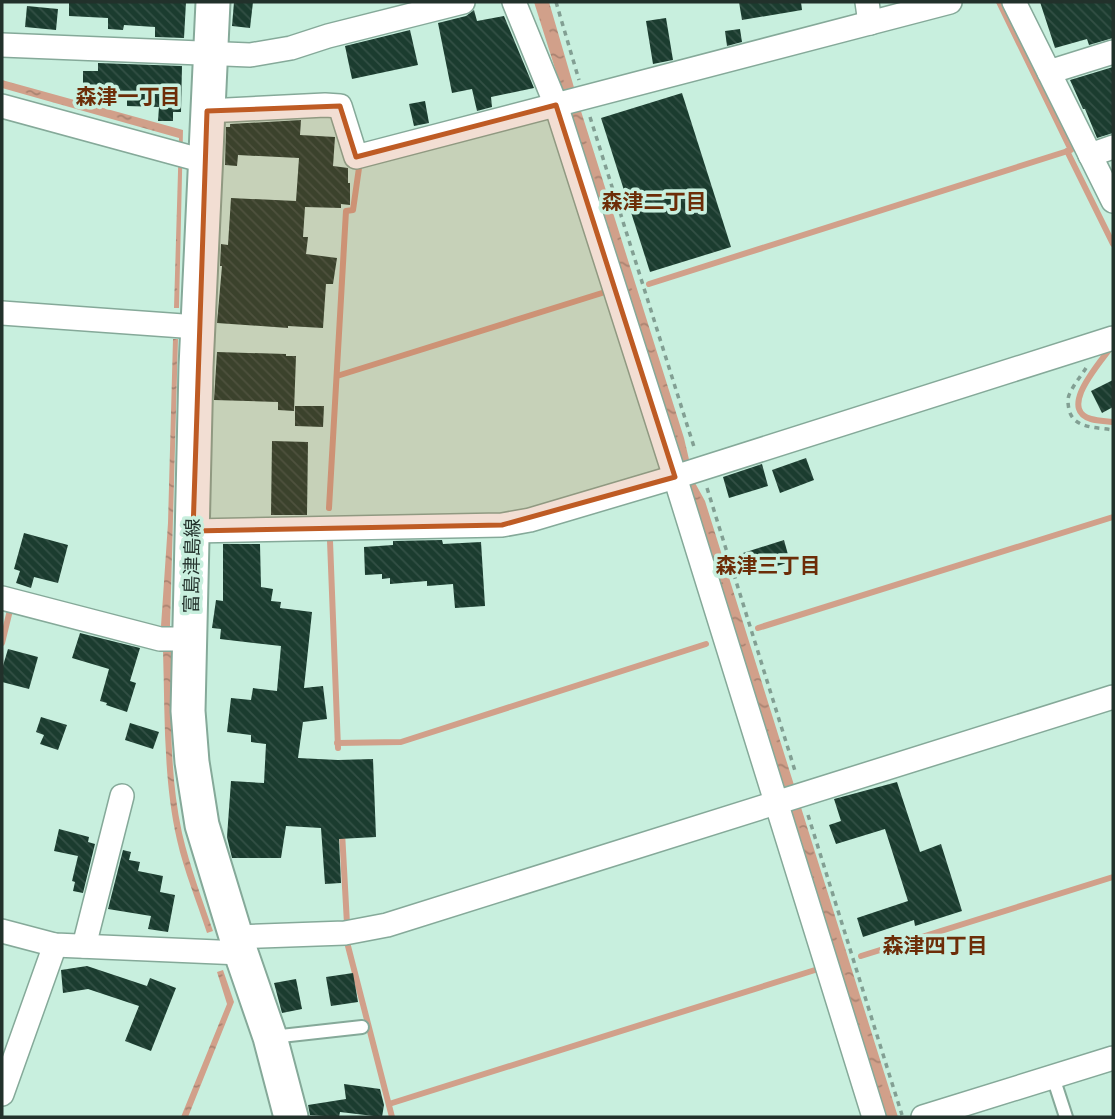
<svg xmlns="http://www.w3.org/2000/svg" width="1115" height="1119" font-family="'Crimson Pro','Noto Sans JP',serif">
	<style>
		.water { fill: url(#water-ripples) }
		.lines { fill: none; stroke-linecap: round; stroke-linejoin: round }
		.stream { stroke: #d1a08a; stroke-width: 6 }
		.building { fill: url(#building-back-hatch) }
		.service-casing { stroke: #85a999; stroke-width: 16 }
		.minor-casing { stroke: #85a999; stroke-width: 26 }
		.secondary-casing { stroke: #85a999; stroke-width: 37 }
		.path { stroke: #829f93; stroke-width: 3.5; stroke-dasharray: 5 5; stroke-linecap: butt }
		.service { stroke: #fff; stroke-width: 12 }
		.minor { stroke: #fff; stroke-width: 23 }
		.secondary { stroke: #fff; stroke-width: 33 }
		.marked { fill: #be5b24; fill-opacity: 0.2; stroke: #be5b24; stroke-width: 5; stroke-linejoin: round }
		.labels { text-anchor: middle; dominant-baseline: central; stroke-width: 7; stroke-linejoin: round; paint-order: stroke }
		.street-label { font-size: 19px; fill: #22312b; stroke: #c8efde }
		.neighbourhood-label { font-size: 21px; font-weight: bold; fill: #6c2d08; stroke: #c8efde }
	</style>
	<defs>
		<pattern id="water-ripples" width="26" height="14" patternUnits="userSpaceOnUse" patternTransform="scale(1.75)"><rect width="26" height="14" fill="#d1a08a"/><path d="M2 4q2-2 4 0t4 0M15 11q2-2 4 0t4 0" fill="none" stroke="#a98371"/></pattern>
		<pattern id="building-back-hatch" width="6" height="6" patternUnits="userSpaceOnUse" patternTransform="scale(1.75)"><rect width="6" height="6" fill="#1b3c2f"/><path d="M-1 5l2 2M0 0l6 6M5-1l2 2" fill="none" stroke="#335045"/></pattern>
	</defs>
	<rect width="100%" height="100%" fill="#c8efde"/>
	<!-- water -->
	<g class="water">
		<polygon points="534,2 549,2 580,108 684,438 694,481 705,501 898,1117 884,1117 693,505 689,484 673,442"/>
		<polygon points="2,80 183,130 179,308 174,308 179,138 2,88"/>
		<polygon points="173,339 178,339 170,626 161,626 168,523"/>
		<path d="M163,650H171C171,712 169,773 182,833C190,867 202,899 213,931L207,933C197,902 184,871 177,840C163,778 165,713 163,650Z"/>
		<polygon points="223,970 234,1002 188,1117 181,1117 227,1004 217,972"/>
	</g>
	<g class="lines">
		<!-- stream -->
		<g class="stream">
			<polyline points="1067,151 1113,244"/>
			<polyline points="649,284 1071,150 999,2"/>
			<path d="M1111,347C1101,362 1057,409 1091,419C1098,421 1106,421 1113,422"/>
			<polyline points="337,376 602,293"/>
			<polyline points="329,508 346,211 353,210 359,168"/>
			<polyline points="330,541 338,748"/>
			<polyline points="758,628 1113,517"/>
			<polyline points="2,643 11,606"/>
			<polyline points="337,743 401,742 706,644"/>
			<polyline points="342,832 347,924"/>
			<polyline points="348,946 392,1117"/>
			<polyline points="861,956 1113,877"/>
			<polyline points="389,1104 815,970"/>
		</g>
	</g>
	<!-- building -->
	<g class="building">
		<polygon points="69,2 186,2 184,38 155,37 155,27 124,25 123,30 108,29 108,18 69,16"/>
		<polygon points="234,2 253,2 250,28 232,26"/>
		<polygon points="739,2 801,2 802,10 742,20"/>
		<polygon points="1040,2 1113,2 1113,38 1089,45 1087,39 1055,48"/>
		<polygon points="27,6 58,9 56,30 25,27"/>
		<polygon points="474,10 477,21 504,16 534,88 491,97 492,107 477,111 472,89 452,93 438,23 466,16"/>
		<polygon points="666,18 673,60 653,64 646,21"/>
		<polygon points="740,29 742,42 727,46 725,31"/>
		<polygon points="410,30 418,65 352,79 345,46"/>
		<polygon points="98,63 182,66 181,112 173,112 173,121 158,121 159,107 127,106 127,94 98,93 98,90 83,89 83,71 98,71"/>
		<polygon points="1113,67 1113,133 1097,138 1085,109 1083,109 1070,80"/>
		<polygon points="682,93 731,247 650,272 601,118"/>
		<polygon points="425,101 429,123 414,126 409,104"/>
		<polygon points="301,120 300,135 335,137 333,166 348,168 348,183 350,183 350,205 341,204 341,208 305,207 303,237 308,237 306,254 337,258 333,284 326,284 323,328 288,326 288,328 217,323 222,266 220,266 221,244 228,245 231,198 296,201 299,158 238,155 237,166 225,165 226,127 230,127 230,124"/>
		<polygon points="217,352 286,354 286,356 296,356 294,411 278,410 278,402 214,400"/>
		<polygon points="1113,380 1113,407 1102,413 1091,391"/>
		<polygon points="295,406 324,406 323,427 295,426"/>
		<polygon points="272,441 308,442 307,515 271,515"/>
		<polygon points="806,458 814,480 780,493 772,470"/>
		<polygon points="762,464 768,486 729,498 723,477"/>
		<polygon points="24,533 68,545 58,583 34,577 31,588 16,583 20,571 14,569"/>
		<polygon points="442,540 443,544 481,542 485,606 455,608 453,584 427,586 427,581 390,584 390,578 382,579 382,574 365,575 364,547 393,545 393,541"/>
		<polygon points="784,540 790,562 750,574 743,553"/>
		<polygon points="223,544 260,544 261,587 273,589 271,601 281,602 280,608 312,612 304,688 323,686 327,719 303,722 298,758 338,760 373,759 376,837 339,839 341,883 325,884 321,828 286,826 281,858 232,858 227,837 231,781 264,783 266,744 251,742 251,735 227,732 231,698 251,700 253,688 277,691 281,646 220,639 221,629 212,628 216,600 223,601"/>
		<polygon points="80,633 140,648 130,681 136,683 127,712 106,705 107,703 100,701 109,669 72,658"/>
		<polygon points="8,649 38,657 29,689 2,682 2,669"/>
		<polygon points="41,717 67,725 58,750 40,744 44,735 36,732"/>
		<polygon points="130,723 159,732 153,749 125,740"/>
		<polygon points="897,782 920,852 941,844 962,911 915,926 914,920 863,937 857,918 908,901 885,829 836,844 829,825 841,821 834,799"/>
		<polygon points="59,829 89,837 88,842 95,844 83,893 73,891 75,882 72,881 78,856 54,851"/>
		<polygon points="123,850 131,852 129,860 140,862 138,871 163,876 160,892 175,895 168,932 148,929 151,916 108,909"/>
		<polygon points="87,966 147,986 150,978 176,988 151,1051 125,1041 139,1006 88,989 63,993 61,970"/>
		<polygon points="353,973 358,1002 331,1006 326,977"/>
		<polygon points="296,979 302,1009 282,1013 274,983"/>
		<polygon points="344,1084 380,1089 384,1105 382,1117 340,1112 339,1117 310,1115 308,1105 346,1099"/>
	</g>
	<g class="lines">
		<!-- service casing -->
		<g class="service-casing">
			<g id="service">
				<polyline points="272,1037 362,1027"/>
				<polyline points="1053,1077 1066,1117"/>
			</g>
		</g>
		<!-- minor casing -->
		<g class="minor-casing">
			<g id="minor">
				<polyline points="514,2 556,105 675,477 874,1117"/>
				<polyline points="867,2 870,23"/>
				<polyline points="1014,2 1113,201"/>
				<polyline points="2,45 250,55 291,48 328,36 463,2"/>
				<polyline points="1049,72 1113,52"/>
				<polyline points="2,106 204,161"/>
				<polyline points="207,111 325,105 340,106 356,157 950,2"/>
				<polyline points="1090,155 1113,147"/>
				<polyline points="2,313 197,327"/>
				<polyline points="193,531 502,525 530,520 675,477 1113,338"/>
				<polyline points="2,598 160,639 191,639"/>
				<polyline points="2,931 55,945 241,953"/>
				<polyline points="236,937 345,933 387,925 1113,697"/>
				<polyline points="84,946 122,796"/>
				<polyline points="2,1094 55,945"/>
				<polyline points="923,1117 1113,1058"/>
			</g>
		</g>
		<!-- secondary casing -->
		<g class="secondary-casing">
			<polyline id="secondary" points="213,2 196,367 188,711 192,762 202,825 241,953 270,1037 291,1117"/>
		</g>
		<!-- path -->
		<g class="path">
			<polyline points="556,2 579,80"/>
			<polyline points="590,117 695,450"/>
			<path d="M1086,368C1081,376 1074,384 1070,393C1067,398 1068,404 1069,410C1074,429 1097,427 1113,430"/>
			<polyline points="707,488 796,774"/>
			<polyline points="808,815 902,1115"/>
		</g>
		<!-- service -->
		<use href="#service" class="service"/>
		<!-- minor -->
		<use href="#minor" class="minor"/>
		<!-- secondary -->
		<use href="#secondary" class="secondary"/>
	</g>
	<!-- marked area -->
	<path class="marked" d="M556,105L675,477L502,525L193,531L207,111L340,106L356,157Z"/>
	<g class="labels">
		<!-- street labels -->
		<g class="street-label">
			<text transform="translate(192 566) rotate(-89)">富島津島線</text>
		</g>
		<!-- neighbourhood labels -->
		<g class="neighbourhood-label">
			<text x="128" y="97">森津一丁目</text>
			<text x="654" y="202">森津二丁目</text>
			<text x="768" y="566">森津三丁目</text>
			<text x="935" y="946">森津四丁目</text>
		</g>
	</g>
	<!-- border -->
	<rect width="1115" height="1119" fill="none" stroke="#22312b" stroke-width="7"/>
</svg>
